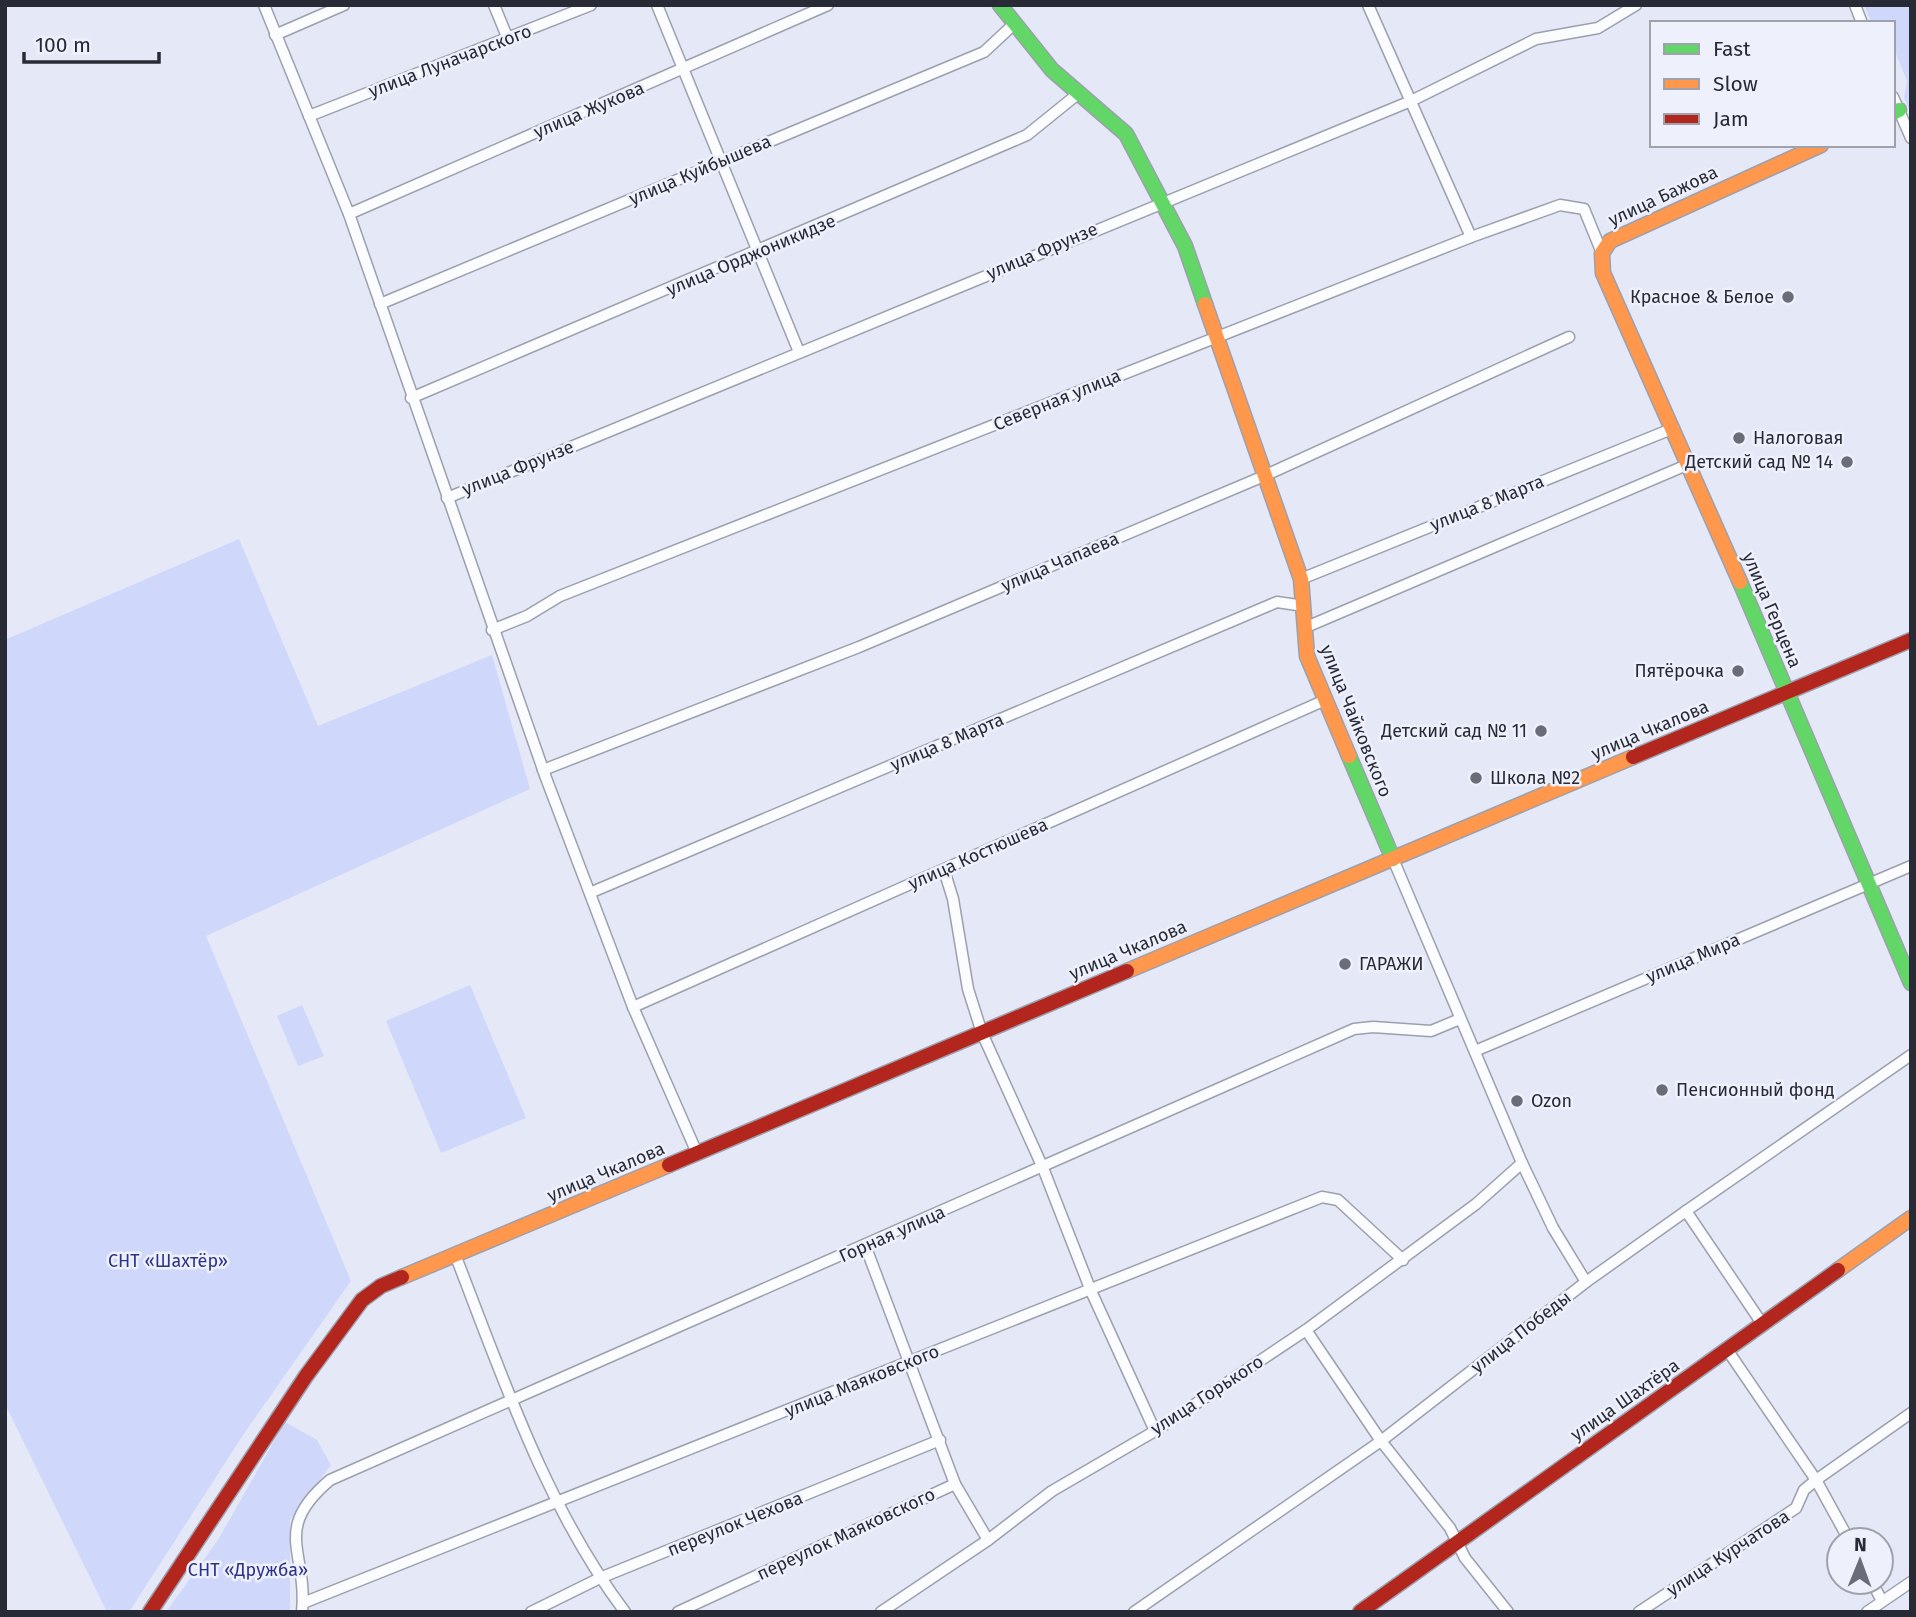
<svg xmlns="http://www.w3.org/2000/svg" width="1916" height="1617" font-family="'Fira Sans',sans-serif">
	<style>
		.green { fill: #cfd8fa }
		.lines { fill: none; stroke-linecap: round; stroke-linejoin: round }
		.street-casing { stroke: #9da0ac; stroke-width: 13 }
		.fast-casing { stroke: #9da0ac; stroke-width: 17 }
		.slow-casing { stroke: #9da0ac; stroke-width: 17 }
		.jam-casing { stroke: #9da0ac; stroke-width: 17 }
		.street { stroke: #fbfcfe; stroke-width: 10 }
		.fast { stroke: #63d668; stroke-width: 14 }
		.slow { stroke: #ff974d; stroke-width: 14 }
		.jam { stroke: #b3261e; stroke-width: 14 }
		.poi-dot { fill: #6a6d79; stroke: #eef1fc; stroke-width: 2.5 }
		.labels { text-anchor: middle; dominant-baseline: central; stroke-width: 5; stroke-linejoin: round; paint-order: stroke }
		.street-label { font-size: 18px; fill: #282b35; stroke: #eef1fc }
		.poi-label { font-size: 18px; fill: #282b35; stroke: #eef1fc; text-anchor: start }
		.park-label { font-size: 18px; fill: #2c338a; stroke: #eef1fc }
	</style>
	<rect width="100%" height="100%" fill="#e4e8f7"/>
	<!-- green -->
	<g class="green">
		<polygon points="1864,5 1911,5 1911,113 1904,98 1907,81 1893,46 1893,23 1872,23"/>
		<polygon points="239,539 318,726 492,655 530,789 206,936 351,1281 245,1432 129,1612 107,1612 5,1404 5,642 7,639"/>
		<polygon points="470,985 526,1118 441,1153 386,1021"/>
		<polygon points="302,1005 324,1056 298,1066 277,1016"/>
		<polygon points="285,1422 317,1440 331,1465 290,1520 290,1612 166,1612 218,1540"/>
	</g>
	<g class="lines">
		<!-- street casing -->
		<g class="street-casing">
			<g id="street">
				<polyline points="264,5 349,214 546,778 633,1007 697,1153"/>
				<polyline points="494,5 508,39"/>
				<polyline points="657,5 799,352"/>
				<polyline points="1368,5 1471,237"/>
				<polyline points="1855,5 1862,23"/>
				<polyline points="275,35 344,5"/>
				<polyline points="1893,97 1911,138"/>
				<polyline points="309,116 591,5"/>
				<polyline points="349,214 828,5"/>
				<polyline points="380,304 984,52 1013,25"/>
				<polyline points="411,398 1027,135 1079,93"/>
				<polyline points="447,498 1411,101 1536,39 1598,28 1636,5"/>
				<polyline points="1301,579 1674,428"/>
				<polyline points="1304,628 1689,464"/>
				<polyline points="492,630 527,616 560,596 1471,237 1560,205 1584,209 1602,253"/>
				<polyline points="543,770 859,647 1264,476 1569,337"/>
				<polyline points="1393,859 1522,1163 1553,1228 1586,1282"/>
				<polyline points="944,870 953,899 968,989 982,1033 1043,1168 1091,1291 1155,1431"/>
				<polyline points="592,892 1277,602 1304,606"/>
				<polyline points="633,1007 1323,701"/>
				<polyline points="1475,1051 1911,866"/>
				<polyline points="1686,1211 1763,1325"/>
				<polyline points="865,1245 955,1484"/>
				<path d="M456,1257C503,1378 546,1507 625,1612"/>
				<polyline points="1306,1330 1381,1441 1450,1528 1465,1558 1508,1612"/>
				<polyline points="1728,1351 1816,1480 1849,1540"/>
				<polyline points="1872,1582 1882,1601"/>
				<polyline points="303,1603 1322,1197 1338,1200 1403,1260"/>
				<path d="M302,1612C308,1551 271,1530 330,1480L1354,1029L1373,1027L1431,1031L1460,1019"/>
				<polyline points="531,1612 600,1578 940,1440"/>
				<polyline points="678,1612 955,1484 988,1540"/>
				<polyline points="881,1612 988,1540 1052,1491 1155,1431 1306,1330 1476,1204 1522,1163"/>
				<polyline points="1134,1612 1381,1441 1586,1282 1686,1211 1911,1055"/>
				<polyline points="1639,1612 1796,1508 1804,1490 1816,1480 1911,1413"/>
				<polyline points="1867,1612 1911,1582"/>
			</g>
		</g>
		<!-- fast casing -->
		<g class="fast-casing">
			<g id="fast">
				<polyline points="1000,5 1052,70 1126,134 1185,246 1205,304"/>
				<polyline points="1893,113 1899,110"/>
				<polyline points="1740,582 1911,983"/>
				<polyline points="1349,756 1393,859"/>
			</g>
		</g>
		<!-- slow casing -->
		<g class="slow-casing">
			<g id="slow">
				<polyline points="1205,304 1301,579 1307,656 1349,756"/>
				<polyline points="1740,582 1603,273 1602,253 1610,241 1821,145"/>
				<polyline points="1127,971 1633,757"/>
				<polyline points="1838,1270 1911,1218"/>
				<polyline points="402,1277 669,1165"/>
			</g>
		</g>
		<!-- jam casing -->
		<g class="jam-casing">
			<g id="jam">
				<polyline points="1633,757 1911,640"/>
				<polyline points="669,1165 1127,971"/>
				<polyline points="150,1612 306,1376 362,1300 381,1286 402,1277"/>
				<polyline points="1360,1612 1838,1270"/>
			</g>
		</g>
		<!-- street -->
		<use href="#street" class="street"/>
		<!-- fast -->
		<use href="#fast" class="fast"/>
		<!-- slow -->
		<use href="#slow" class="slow"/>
		<!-- jam -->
		<use href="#jam" class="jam"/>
	</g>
	<!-- markers -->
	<g class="poi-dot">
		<circle cx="1788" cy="297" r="7"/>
		<circle cx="1739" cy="438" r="7"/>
		<circle cx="1847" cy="462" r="7"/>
		<circle cx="1738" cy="671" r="7"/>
		<circle cx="1541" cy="731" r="7"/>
		<circle cx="1476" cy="778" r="7"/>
		<circle cx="1345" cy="964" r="7"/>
		<circle cx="1662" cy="1090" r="7"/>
		<circle cx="1517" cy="1101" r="7"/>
	</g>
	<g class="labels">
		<!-- street labels -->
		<g class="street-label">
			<text transform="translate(450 61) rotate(-21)">улица Луначарского</text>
			<text transform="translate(589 110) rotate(-23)">улица Жукова</text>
			<text transform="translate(700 170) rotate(-23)">улица Куйбышева</text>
			<text transform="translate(1663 196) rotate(-25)">улица Бажова</text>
			<text transform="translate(1042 251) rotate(-23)">улица Фрунзе</text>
			<text transform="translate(751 255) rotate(-23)">улица Орджоникидзе</text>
			<text transform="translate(1057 400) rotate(-22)">Северная улица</text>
			<text transform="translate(518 468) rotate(-22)">улица Фрунзе</text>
			<text transform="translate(1487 503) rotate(-22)">улица 8 Марта</text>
			<text transform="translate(1060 562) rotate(-23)">улица Чапаева</text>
			<text transform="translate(1772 610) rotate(67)">улица Герцена</text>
			<text transform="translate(1356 721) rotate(68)">улица Чайковского</text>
			<text transform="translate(1650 730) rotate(-23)">улица Чкалова</text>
			<text transform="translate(947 742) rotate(-23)">улица 8 Марта</text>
			<text transform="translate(978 854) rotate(-24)">улица Костюшева</text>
			<text transform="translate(1128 950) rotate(-23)">улица Чкалова</text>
			<text transform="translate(1693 958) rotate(-23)">улица Мира</text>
			<text transform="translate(606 1172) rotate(-23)">улица Чкалова</text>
			<text transform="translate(892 1234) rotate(-24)">Горная улица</text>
			<text transform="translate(1521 1332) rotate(-38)">улица Победы</text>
			<text transform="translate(862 1381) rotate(-22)">улица Маяковского</text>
			<text transform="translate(1207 1395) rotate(-33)">улица Горького</text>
			<text transform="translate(1625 1400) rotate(-35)">улица Шахтёра</text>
			<text transform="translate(735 1524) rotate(-22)">переулок Чехова</text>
			<text transform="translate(846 1534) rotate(-25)">переулок Маяковского</text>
			<text transform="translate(1728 1553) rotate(-33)">улица Курчатова</text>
		</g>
		<!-- poi labels -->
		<g class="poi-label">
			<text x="1774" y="297" text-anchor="end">Красное &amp; Белое</text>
			<text x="1753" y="438">Налоговая</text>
			<text x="1833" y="462" text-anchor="end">Детский сад № 14</text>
			<text x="1724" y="671" text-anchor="end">Пятёрочка</text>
			<text x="1527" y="731" text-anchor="end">Детский сад № 11</text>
			<text x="1490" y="778">Школа №2</text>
			<text x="1359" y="964">ГАРАЖИ</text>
			<text x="1676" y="1090">Пенсионный фонд</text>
			<text x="1531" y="1101">Ozon</text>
		</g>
		<!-- park labels -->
		<g class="park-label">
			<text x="168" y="1261">СНТ «Шахтёр»</text>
			<text x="248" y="1570">СНТ «Дружба»</text>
		</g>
	</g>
	<!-- border -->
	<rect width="1916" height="1617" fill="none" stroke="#282b35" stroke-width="14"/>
	<!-- legend -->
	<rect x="1650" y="21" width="245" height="126" fill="#eef1fc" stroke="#9fa2ac" stroke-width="2"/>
	<rect x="1664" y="44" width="35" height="10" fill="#63d668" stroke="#9fa2ac" stroke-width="2"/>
	<text x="1713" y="56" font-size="21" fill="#282b35">Fast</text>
	<rect x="1664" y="79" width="35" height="10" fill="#ff974d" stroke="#9fa2ac" stroke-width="2"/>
	<text x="1713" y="91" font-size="21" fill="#282b35">Slow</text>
	<rect x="1664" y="114" width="35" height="10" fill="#b3261e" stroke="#9fa2ac" stroke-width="2"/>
	<text x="1713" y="126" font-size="21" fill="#282b35">Jam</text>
	<!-- north arrow -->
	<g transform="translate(1860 1561) rotate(1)"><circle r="33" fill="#eef1fc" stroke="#9fa2ac" stroke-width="2"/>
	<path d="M0-5L12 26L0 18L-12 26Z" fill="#6a6d79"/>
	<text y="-10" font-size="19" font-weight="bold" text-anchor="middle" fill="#282b35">N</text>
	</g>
	<!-- scale -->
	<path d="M24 52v10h135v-10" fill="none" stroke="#282b35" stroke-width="3.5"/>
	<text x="35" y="52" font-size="21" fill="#282b35" stroke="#eef1fc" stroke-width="5" paint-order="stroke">100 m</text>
</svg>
